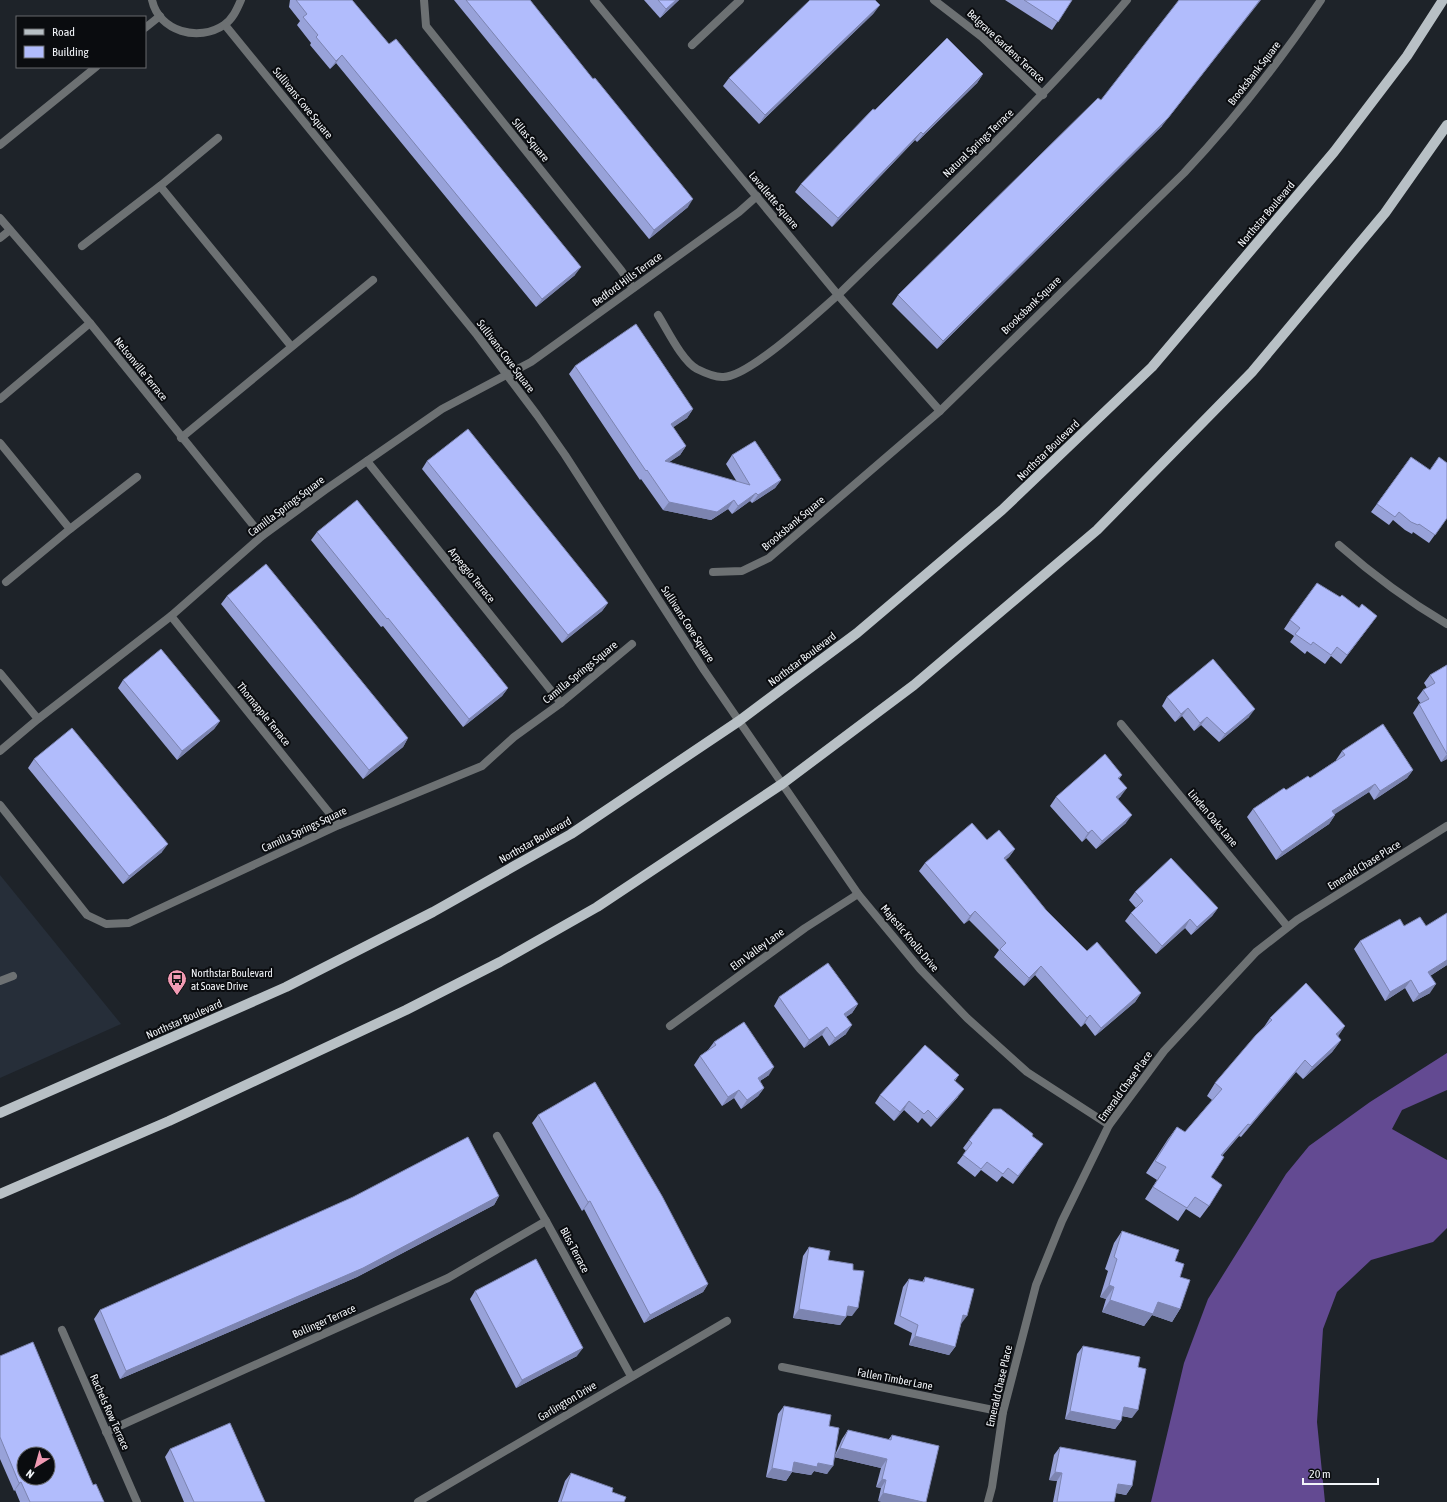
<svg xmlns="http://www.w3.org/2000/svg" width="1447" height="1502" font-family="'Asap Condensed',sans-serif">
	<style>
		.built { fill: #262e39 }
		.forest { fill: #634a92 }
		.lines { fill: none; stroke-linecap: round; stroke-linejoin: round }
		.lane { stroke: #6d7173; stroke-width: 8 }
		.street { stroke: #6d7173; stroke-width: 8 }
		.primary { stroke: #b8c0c5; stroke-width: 10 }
		.wall { fill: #98a2d9 }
		.shaded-wall { fill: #7c84b0 }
		.building { fill: #b1bcfc; stroke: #7c84b0; fill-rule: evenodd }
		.labels { text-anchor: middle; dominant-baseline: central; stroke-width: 4; stroke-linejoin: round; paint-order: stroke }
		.street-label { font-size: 11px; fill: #f2f5f9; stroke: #0a0c0f }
		.poi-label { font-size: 11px; fill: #f2f5f9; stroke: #0a0c0f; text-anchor: start }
	</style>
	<rect width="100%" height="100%" fill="#1e2329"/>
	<!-- built -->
	<polygon class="built" points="0,875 121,1024 0,1078"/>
	<!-- forest -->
	<polygon class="forest" points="1447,1053 1447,1090 1402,1110 1392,1129 1447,1160 1447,1228 1433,1242 1371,1260 1337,1292 1323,1329 1317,1422 1325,1502 1151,1502 1184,1363 1208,1299 1286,1174 1309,1146 1370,1102"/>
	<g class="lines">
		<!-- lane -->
		<g class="lane">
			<polyline points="160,186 291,346"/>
			<polyline points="82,246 160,186 218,138"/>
			<path d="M658,315C667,329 682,361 697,369C703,372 715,377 722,377C747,379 817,313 838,295"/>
			<polyline points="0,399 90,323"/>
			<polyline points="181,438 373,280"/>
			<polyline points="0,443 70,529"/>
			<path d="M1339,545C1373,575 1408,601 1447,624"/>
			<polyline points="6,582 70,529 137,477"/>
			<polyline points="1121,724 1287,926"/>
			<polyline points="0,981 13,976"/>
			<polyline points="670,1026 805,928 858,894"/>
			<polyline points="782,1367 1003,1412"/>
		</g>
		<!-- street -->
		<g class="street">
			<path d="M152,0C159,32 199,42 224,25C233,19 237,9 241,0"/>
			<polyline points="424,0 426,26 621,270 633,288"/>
			<polyline points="594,0 838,295 940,411"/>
			<polyline points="934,0 982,37 1043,95"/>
			<polyline points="225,25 477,335 537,415 565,455 704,670 858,894 920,969 967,1018 1027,1072 1109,1125"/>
			<polyline points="145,28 160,16"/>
			<polyline points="692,45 740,0"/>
			<polyline points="0,145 96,67"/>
			<polyline points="0,218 90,323 262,536"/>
			<polyline points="0,238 10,230"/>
			<path d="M838,295C936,199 1038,106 1127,0"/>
			<polyline points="367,461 561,703"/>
			<path d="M713,572L742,571L769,558L940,411L1184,173C1234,120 1280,61 1321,0"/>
			<polyline points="171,616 339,825"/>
			<polyline points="0,673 38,719"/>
			<polyline points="0,751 38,719 171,616 262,536 325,490 442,409 531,362 739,212 757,196"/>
			<polyline points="0,805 87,915 106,924 129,923 339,825 482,766 514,737 561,703 632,644"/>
			<polyline points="497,1136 546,1221 631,1376"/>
			<polyline points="62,1330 137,1502"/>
			<polyline points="106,1432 448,1278 546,1221"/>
			<polyline points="418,1502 727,1321"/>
			<polyline points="988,1502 992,1487 1003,1412 1036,1285 1062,1221 1109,1125 1164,1051 1256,952 1297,920 1447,826"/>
		</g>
		<!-- primary -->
		<g class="primary">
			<polyline points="0,1113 286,987 433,912 571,834 739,721 857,633 1002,510 1152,367 1334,152 1407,56 1443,0"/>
			<polyline points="0,1194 169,1121 406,1010 500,962 597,907 782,784 914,685 1097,530 1252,372 1385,213 1447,125"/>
		</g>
	</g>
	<!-- wall -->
	<g class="wall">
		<polygon points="290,0 352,0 575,275 536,307 336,63 330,69 310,45 311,43 297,25 300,21 289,7"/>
		<polygon points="454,0 530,0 688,207 649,239"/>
		<polygon points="644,0 679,0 660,18"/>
		<polygon points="1005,0 1072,0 1052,30"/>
		<polygon points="874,13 759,124 723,86 729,78"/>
		<polygon points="983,74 977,83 917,142 915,140 832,227 795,192 801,184 875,110"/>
		<polygon points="1101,100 1162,126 937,349 892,304 898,295"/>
		<polygon points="575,366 693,409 687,418 673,427 686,446 680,455 669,462 737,482 726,464 732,455 781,480 775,488 752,503 750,501 732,514 728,509 711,520 663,510 641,479 640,480 569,374"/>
		<polygon points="1411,457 1447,518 1429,543 1413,532 1412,534 1405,530 1393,520 1389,525 1371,512"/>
		<polygon points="427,461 608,603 602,611 562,643 422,469"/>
		<polygon points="317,532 508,688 502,696 463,727 383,626 381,627 311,540"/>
		<polygon points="227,596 408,738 403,747 363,779 221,604"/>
		<polygon points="1340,597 1359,608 1377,616 1341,664 1331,656 1325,664 1307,651 1305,654 1290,642 1294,636 1284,629 1290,620"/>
		<polygon points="1447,665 1447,759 1441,762 1413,713 1419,704 1421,704 1417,698 1423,690 1427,688 1424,683 1430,675"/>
		<polygon points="123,680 220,721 214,729 177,760 118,688"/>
		<polygon points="1167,697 1249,717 1219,742 1201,725 1194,731 1182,716 1175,722 1162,706"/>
		<polygon points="1342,751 1413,770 1407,778 1374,800 1369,792 1334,814 1335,815 1329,824 1276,860 1247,817 1253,809 1310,778 1337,760 1336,760"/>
		<polygon points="34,759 162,852 123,884 28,768"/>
		<polygon points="1122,775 1119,779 1121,796 1118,799 1126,823 1096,849 1086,838 1082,842 1050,806 1056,797"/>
		<polygon points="987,840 1015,849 1009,857 1005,860 1046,910 1087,951 1141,993 1135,1002 1095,1036 1085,1023 1081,1027 1035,975 1024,986 994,957 999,950 969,920 964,924 919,871 925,863"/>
		<polygon points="1135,892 1218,908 1212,916 1191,935 1185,928 1156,954 1125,921 1131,913 1136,908 1129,900"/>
		<polygon points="1404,926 1447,965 1430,976 1430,993 1413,1002 1405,988 1385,1001 1354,949 1360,941"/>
		<polygon points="779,997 858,1004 852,1013 846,1017 846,1034 829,1046 822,1035 804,1048 774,1006"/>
		<polygon points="1270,1018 1345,1026 1337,1037 1341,1040 1332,1052 1303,1079 1296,1072 1241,1137 1239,1136 1222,1156 1211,1177 1209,1206 1200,1218 1186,1209 1178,1221 1145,1199 1157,1180 1146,1173 1168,1139 1177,1127 1185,1132 1212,1100 1207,1096 1215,1083 1264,1027"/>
		<polygon points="714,1042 769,1075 760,1081 764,1088 758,1096 741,1109 734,1098 722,1106 694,1065 700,1056 708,1050"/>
		<polygon points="959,1075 955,1081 958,1097 931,1127 922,1118 918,1123 904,1110 894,1121 875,1103 880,1095"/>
		<polygon points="538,1115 708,1284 703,1292 644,1323 584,1209 582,1211 532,1123"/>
		<polygon points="1032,1136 1037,1152 1013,1184 1002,1176 997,1182 981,1170 975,1177 957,1163 966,1151 963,1148 969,1140"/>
		<polygon points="499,1196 494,1205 357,1277 120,1379 94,1319 100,1310"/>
		<polygon points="1122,1231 1175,1261 1180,1277 1180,1309 1172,1322 1152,1315 1144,1326 1102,1312 1106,1299 1100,1297 1108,1271 1105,1269 1114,1243"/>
		<polygon points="809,1247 828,1260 853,1270 852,1316 846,1315 846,1317 840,1325 793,1318 803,1256"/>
		<polygon points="925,1277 961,1324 955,1347 949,1355 909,1345 912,1333 894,1324 903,1287 909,1279 922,1282"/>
		<polygon points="475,1291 577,1356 516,1388 470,1299"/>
		<polygon points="1083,1346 1132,1418 1122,1416 1121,1421 1115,1429 1065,1419 1077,1354"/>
		<polygon points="0,1356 93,1485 104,1502 20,1502 15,1490 14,1491 0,1459"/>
		<polygon points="784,1406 829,1426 835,1455 842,1439 848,1430 888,1440 892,1435 939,1446 878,1501 881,1488 876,1487 881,1468 834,1457 827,1474 814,1471 811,1475 792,1472 786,1481 766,1477 778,1414"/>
		<polygon points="1060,1447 1132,1486 1126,1495 1116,1493 1114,1502 1053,1502 1057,1481 1049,1480 1054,1455"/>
		<polygon points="170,1449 265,1502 184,1502 165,1457"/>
		<polygon points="571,1473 612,1492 624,1502 558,1502 565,1481"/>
	</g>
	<!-- shaded-wall -->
	<g class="shaded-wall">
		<polygon points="676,0 679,0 660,18 666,9"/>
		<polygon points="1260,0 1261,0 1162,126 937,349 943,341"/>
		<polygon points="880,5 874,13 759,124 765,115"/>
		<polygon points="342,55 336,63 330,69 336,61"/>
		<polygon points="983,74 977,83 917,142 923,134"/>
		<polygon points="921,132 915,140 832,227 838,218"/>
		<polygon points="693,199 688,207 649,239 654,230"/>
		<polygon points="581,267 575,275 536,307 542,299"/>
		<polygon points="693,409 687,418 665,433 671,424"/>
		<polygon points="686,446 680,455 659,469 665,461"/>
		<polygon points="781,480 775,488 752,503 758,495"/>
		<polygon points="756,493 750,501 732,514 738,506"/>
		<polygon points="734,500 728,509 711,520 663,510 669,502"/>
		<polygon points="608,603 602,611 562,643 568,635"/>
		<polygon points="508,688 502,696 463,727 469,719"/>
		<polygon points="1188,708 1182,716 1175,722 1181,714"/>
		<polygon points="1255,709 1249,717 1219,742 1225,734"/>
		<polygon points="1207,717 1201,725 1194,731 1200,723"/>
		<polygon points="220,721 214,729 177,760 182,751"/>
		<polygon points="408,738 403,747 363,779 369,770"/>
		<polygon points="1447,754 1447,759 1441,762"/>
		<polygon points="1413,770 1407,778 1374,800 1380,791"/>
		<polygon points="1375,784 1369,792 1326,820 1332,811"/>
		<polygon points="1127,788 1121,796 1110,805 1116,797"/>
		<polygon points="1132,815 1126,823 1096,849 1102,841"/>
		<polygon points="1335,815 1329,824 1276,860 1282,852"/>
		<polygon points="1092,830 1086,838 1082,842 1088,833"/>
		<polygon points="168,844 162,852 123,884 129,876"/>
		<polygon points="1015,849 1009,857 998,867 1004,858"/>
		<polygon points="1218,908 1212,916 1191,935 1197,927"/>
		<polygon points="975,911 969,920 964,924 970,916"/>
		<polygon points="1190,919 1185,928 1156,954 1162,946"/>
		<polygon points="1447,960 1447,965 1422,981 1428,972"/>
		<polygon points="1041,966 1035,975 1024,986 1029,978"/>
		<polygon points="1411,980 1405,988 1385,1001 1390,992"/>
		<polygon points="1436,984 1430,993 1413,1002 1419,994"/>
		<polygon points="1141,993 1135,1002 1095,1036 1101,1028"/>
		<polygon points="858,1004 852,1013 838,1022 844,1014"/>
		<polygon points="1090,1015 1085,1023 1081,1027 1087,1018"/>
		<polygon points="852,1025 846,1034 829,1046 835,1038"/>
		<polygon points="1345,1026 1337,1038 1336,1034"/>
		<polygon points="827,1027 822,1035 804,1048 809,1040"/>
		<polygon points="1341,1040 1332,1052 1303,1079 1312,1067"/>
		<polygon points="1305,1060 1296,1072 1241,1137 1250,1125"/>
		<polygon points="774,1067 769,1075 752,1086 758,1078"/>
		<polygon points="764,1088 758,1096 741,1109 747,1100"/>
		<polygon points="964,1089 958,1097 931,1127 937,1119"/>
		<polygon points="739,1090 734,1098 722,1106 728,1097"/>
		<polygon points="909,1101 904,1110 894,1121 900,1112"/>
		<polygon points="1248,1124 1239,1136 1212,1167 1221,1155"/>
		<polygon points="1043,1144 1013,1184 1018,1176"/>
		<polygon points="499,1196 494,1205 357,1277 120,1379 126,1371"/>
		<polygon points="590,1201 584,1209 582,1211 588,1202"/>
		<polygon points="708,1284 703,1292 644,1323 650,1315"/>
		<polygon points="1109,1285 1114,1287 1106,1299 1100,1297"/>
		<polygon points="1110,1300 1158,1302 1180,1309 1172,1322 1152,1315 1144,1326 1102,1312"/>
		<polygon points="848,1306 858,1308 852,1316 842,1315"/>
		<polygon points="799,1309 846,1317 840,1325 793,1318"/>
		<polygon points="963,1315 967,1316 961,1324 957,1323"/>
		<polygon points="915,1336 955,1347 949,1355 909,1345"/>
		<polygon points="583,1348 577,1356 516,1388 522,1380"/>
		<polygon points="1124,1407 1138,1410 1132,1418 1118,1415"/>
		<polygon points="1070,1411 1121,1421 1115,1429 1065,1419"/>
		<polygon points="840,1448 887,1459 881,1468 834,1457"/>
		<polygon points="794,1462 818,1463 833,1466 827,1474 814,1471 811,1475 788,1471"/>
		<polygon points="772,1468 792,1472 786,1481 766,1477"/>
		<polygon points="1055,1472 1062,1473 1057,1481 1049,1480"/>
		<polygon points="882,1479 886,1480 881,1488 876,1487"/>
		<polygon points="21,1482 15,1490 14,1491 19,1483"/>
		<polygon points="1118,1484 1132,1486 1126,1495 1112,1492"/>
		<polygon points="883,1493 923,1502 881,1502 878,1501"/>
	</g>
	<!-- building -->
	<g class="building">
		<polygon points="296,0 352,0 389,44 396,39 581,267 542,299 342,55 336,61 316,37 318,35 303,17 307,14"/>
		<polygon points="466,0 530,0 593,79 595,78 693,199 654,230"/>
		<polygon points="658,0 676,0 666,9"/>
		<polygon points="810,0 875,0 880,5 765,115 729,78"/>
		<polygon points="1024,0 1072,0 1058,22"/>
		<polygon points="1179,0 1260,0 1168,118 943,341 898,295 1098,98 1101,100"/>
		<polygon points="947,38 983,74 923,134 921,132 838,218 801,184 873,109 875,110"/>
		<polygon points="636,324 693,409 671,424 686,446 665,461 750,485 732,455 755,441 781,480 758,495 756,493 738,506 734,500 717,512 669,502 647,470 646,471 575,366"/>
		<polygon points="468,429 608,603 568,635 427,461"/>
		<polygon points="1411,457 1430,470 1439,457 1447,463 1447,518 1435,535 1419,524 1418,525 1411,522 1399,512 1395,517 1377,504"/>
		<polygon points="357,500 508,688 469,719 388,618 387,619 317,532"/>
		<polygon points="266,564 408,738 369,770 227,596"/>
		<polygon points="1317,583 1340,597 1342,595 1359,608 1362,604 1377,616 1347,655 1337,647 1331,655 1313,642 1311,645 1295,634 1300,628 1290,620"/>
		<polygon points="161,649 220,721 182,751 123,680"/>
		<polygon points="1213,659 1255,709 1225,734 1207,717 1200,723 1188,708 1181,714 1167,697"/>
		<polygon points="1447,665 1447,754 1419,704 1429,699 1423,690 1435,683 1430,675"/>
		<polygon points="1383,724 1413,770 1380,791 1375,784 1332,811 1335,815 1282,852 1253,809 1284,788 1286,790 1308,776 1310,778 1345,755 1342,751"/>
		<polygon points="72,728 168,844 129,876 34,759"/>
		<polygon points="1105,754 1122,775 1118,778 1127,788 1116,797 1132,815 1102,841 1092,830 1088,833 1056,797"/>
		<polygon points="972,823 987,840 999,830 1015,849 1004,858 1046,910 1087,951 1097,942 1141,993 1101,1028 1090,1015 1087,1018 1041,966 1029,978 1000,949 1006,943 975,911 970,916 925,863"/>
		<polygon points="1171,858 1218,908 1197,927 1190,919 1162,946 1131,913 1143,901 1135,892"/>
		<polygon points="1447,913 1447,960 1428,972 1436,984 1419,994 1411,980 1390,992 1360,941 1400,919 1404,926 1420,917 1426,926"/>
		<polygon points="828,963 858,1004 844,1014 852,1025 835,1038 827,1027 809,1040 779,997"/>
		<polygon points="1306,983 1345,1026 1336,1034 1341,1040 1312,1067 1305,1060 1250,1125 1248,1124 1221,1155 1224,1157 1211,1177 1222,1185 1209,1206 1195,1197 1187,1208 1153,1187 1166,1167 1155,1161 1177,1127 1185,1132 1222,1089 1215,1083 1256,1035 1272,1020 1270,1018"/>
		<polygon points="744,1022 774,1067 758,1078 764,1088 747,1100 739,1090 728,1097 700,1056 716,1045 714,1042"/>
		<polygon points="925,1045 959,1075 954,1080 964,1089 937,1119 928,1110 924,1114 909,1101 900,1112 880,1095"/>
		<polygon points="595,1082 662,1196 708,1284 650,1315 590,1201 588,1202 538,1115"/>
		<polygon points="993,1109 1001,1109 1033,1134 1032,1136 1043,1144 1018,1176 1008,1168 1003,1174 987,1162 981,1169 963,1155 972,1143 969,1140"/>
		<polygon points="468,1137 499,1196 363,1268 126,1371 100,1310 353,1197"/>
		<polygon points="1122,1231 1179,1250 1175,1261 1184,1264 1180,1277 1190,1280 1180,1309 1158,1302 1153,1314 1110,1300 1114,1287 1109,1285 1117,1259 1114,1257"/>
		<polygon points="809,1247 830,1251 828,1260 853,1264 853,1270 864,1271 858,1308 848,1306 846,1317 799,1309"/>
		<polygon points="536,1259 583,1348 522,1380 475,1291"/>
		<polygon points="925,1277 974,1289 967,1316 963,1315 955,1347 915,1336 918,1325 900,1316 909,1279 924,1282"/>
		<path d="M33,1342L93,1485L96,1484L104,1502H30L21,1482L19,1483L0,1437V1356ZM24,1454H48V1478H24Z"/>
		<polygon points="1083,1346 1140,1357 1138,1367 1146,1369 1138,1410 1124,1407 1121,1421 1070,1411"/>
		<polygon points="784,1406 831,1415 829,1426 839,1428 833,1466 818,1463 817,1467 794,1462 792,1472 772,1468"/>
		<polygon points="230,1423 265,1502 194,1502 170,1449"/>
		<polygon points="848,1430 891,1440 892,1435 939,1446 926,1502 923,1502 883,1493 886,1480 882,1479 887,1459 840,1448"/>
		<polygon points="1060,1447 1136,1461 1132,1486 1118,1484 1114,1502 1057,1502 1062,1473 1055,1472"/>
		<polygon points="571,1473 613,1488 612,1492 626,1497 624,1502 561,1502"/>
	</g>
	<!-- icons -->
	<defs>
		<g id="bus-pin" transform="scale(1)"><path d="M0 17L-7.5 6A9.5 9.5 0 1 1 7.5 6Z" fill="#f19ab3" stroke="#0a0c0f"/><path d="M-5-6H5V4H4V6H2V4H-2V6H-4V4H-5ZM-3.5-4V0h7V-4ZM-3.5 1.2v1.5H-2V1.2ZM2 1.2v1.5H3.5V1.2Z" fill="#111"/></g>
	</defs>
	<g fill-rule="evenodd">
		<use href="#bus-pin" x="177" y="979"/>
	</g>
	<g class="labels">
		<!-- street labels -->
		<g class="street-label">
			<text transform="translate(1006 46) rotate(43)">Belgrave Gardens Terrace</text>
			<text transform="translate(1254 73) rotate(-52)">Brooksbank Square</text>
			<text transform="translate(303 103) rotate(51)">Sullivans Cove Square</text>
			<text transform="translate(531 140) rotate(51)">Sillas Square</text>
			<text transform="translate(978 143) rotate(-44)">Natural Springs Terrace</text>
			<text transform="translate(774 200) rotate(50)">Lavallette Square</text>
			<text transform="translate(1266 214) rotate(-50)">Northstar Boulevard</text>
			<text transform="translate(627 279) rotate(-36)">Bedford Hills Terrace</text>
			<text transform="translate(1031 305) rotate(-44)">Brooksbank Square</text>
			<text transform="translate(506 356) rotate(53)">Sullivans Cove Square</text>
			<text transform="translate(141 369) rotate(51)">Nelsonville Terrace</text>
			<text transform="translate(1048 450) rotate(-44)">Northstar Boulevard</text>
			<text transform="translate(286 506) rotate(-37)">Camilla Springs Square</text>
			<text transform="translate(793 523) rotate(-40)">Brooksbank Square</text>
			<text transform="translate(472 575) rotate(51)">Arpeggio Terrace</text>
			<text transform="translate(688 624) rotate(57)">Sullivans Cove Square</text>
			<text transform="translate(802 659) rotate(-37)">Northstar Boulevard</text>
			<text transform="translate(580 672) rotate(-39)">Camilla Springs Square</text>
			<text transform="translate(264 714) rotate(51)">Thornapple Terrace</text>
			<text transform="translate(1213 818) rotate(50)">Linden Oaks Lane</text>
			<text transform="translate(304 829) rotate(-25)">Camilla Springs Square</text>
			<text transform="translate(535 840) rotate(-30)">Northstar Boulevard</text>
			<text transform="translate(1364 865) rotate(-32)">Emerald Chase Place</text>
			<text transform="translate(910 938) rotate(50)">Majestic Knolls Drive</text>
			<text transform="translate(757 949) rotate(-36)">Elm Valley Lane</text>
			<text transform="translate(184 1019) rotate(-24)">Northstar Boulevard</text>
			<text transform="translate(1125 1086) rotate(-54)">Emerald Chase Place</text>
			<text transform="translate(575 1250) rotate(62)">Bliss Terrace</text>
			<text transform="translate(324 1321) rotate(-24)">Bollinger Terrace</text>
			<text transform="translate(895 1379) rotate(11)">Fallen Timber Lane</text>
			<text transform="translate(999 1386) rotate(-77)">Emerald Chase Place</text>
			<text transform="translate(567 1401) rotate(-31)">Garlington Drive</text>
			<text transform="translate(110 1412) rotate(66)">Rachels Row Terrace</text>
		</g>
		<!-- poi labels -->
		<g class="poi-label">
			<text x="191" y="973">Northstar Boulevard<tspan x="191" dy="13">at Soave Drive</tspan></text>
		</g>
	</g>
	<!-- legend -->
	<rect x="16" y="16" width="130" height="52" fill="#0a0c0f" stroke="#67696d"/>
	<rect x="24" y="29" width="20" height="6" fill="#b8c0c5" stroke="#67696d"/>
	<text x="52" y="36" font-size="12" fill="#f2f5f9">Road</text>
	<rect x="24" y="46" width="20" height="12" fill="#b1bcfc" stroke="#67696d"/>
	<text x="52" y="56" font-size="12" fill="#f2f5f9">Building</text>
	<!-- north arrow -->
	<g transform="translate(36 1466) rotate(217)"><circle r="19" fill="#0a0c0f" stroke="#67696d"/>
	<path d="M0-3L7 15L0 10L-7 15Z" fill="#f19ab3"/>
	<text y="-6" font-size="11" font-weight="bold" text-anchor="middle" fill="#f2f5f9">N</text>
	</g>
	<!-- scale -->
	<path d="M1303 1478v6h75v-6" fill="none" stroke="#f2f5f9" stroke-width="2"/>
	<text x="1309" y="1478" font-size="12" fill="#f2f5f9" stroke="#0a0c0f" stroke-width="3" paint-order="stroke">20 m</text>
</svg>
